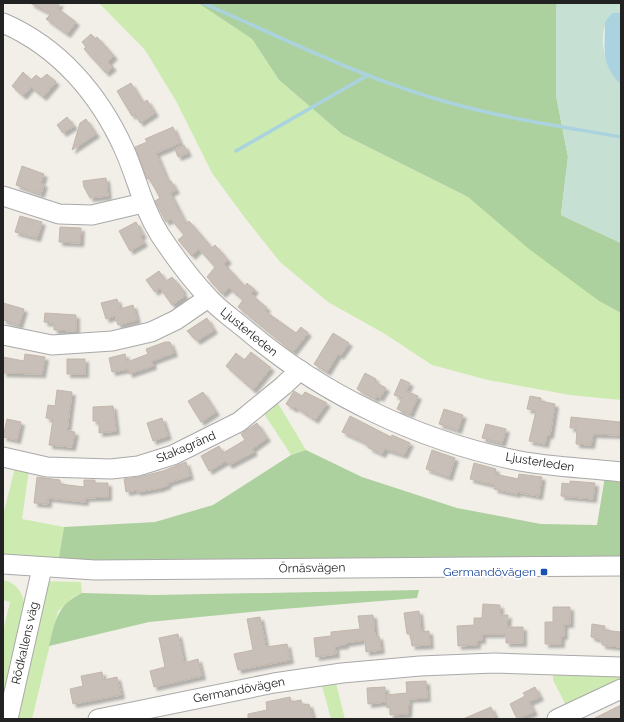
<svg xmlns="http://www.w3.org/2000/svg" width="624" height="722" font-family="Raleway,sans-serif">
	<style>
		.grass { fill: #cdebb0 }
		.forest { fill: #add19e }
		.wetland { fill: #c6e0d4 }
		.water { fill: #aad3df }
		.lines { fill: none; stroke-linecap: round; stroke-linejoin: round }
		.stream { stroke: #aad3df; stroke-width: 3.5 }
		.building { fill: #c7bfb8; stroke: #c4b6ab; filter: url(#shadow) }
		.minor-casing { stroke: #a9a9a9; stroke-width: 21 }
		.minor { stroke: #fff; stroke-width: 19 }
		.transit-dot { fill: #1a4fb4; stroke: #fff; stroke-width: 1.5 }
		.labels { text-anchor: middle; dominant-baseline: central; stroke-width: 4; stroke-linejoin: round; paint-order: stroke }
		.street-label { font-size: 12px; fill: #222; stroke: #fff }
		.transit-label { font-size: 12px; fill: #164399; stroke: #fff; text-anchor: end }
	</style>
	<defs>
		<filter id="shadow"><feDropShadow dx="3.5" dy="3.5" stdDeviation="1" flood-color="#0004"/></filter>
	</defs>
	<rect width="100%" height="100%" fill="#f2efe9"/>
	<!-- grass -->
	<g class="grass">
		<polygon points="99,3 198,3 252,39 279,80 342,134 468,197 599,301 621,313 621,400 570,395 488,380 432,365 385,334 328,302 280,262 245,218 212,173 176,101 145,50"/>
		<polygon points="273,395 306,450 291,455 259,406"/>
		<polygon points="17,460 30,463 22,519 64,527 57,569 3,557 3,515"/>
		<path d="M3,580C18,583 24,595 25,609L3,706V631L10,602L3,600Z"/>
		<polygon points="39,581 81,582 82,593 73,597 58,611 32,719 9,719"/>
		<polygon points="553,664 621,667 621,689 570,713 553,680"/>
		<polygon points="336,683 345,719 331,719 322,686"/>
	</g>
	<!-- forest -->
	<g class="forest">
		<polygon points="198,3 557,3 556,11 556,95 568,157 561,215 621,243 621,313 599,301 529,249 468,197 342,134 279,80 252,39"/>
		<polygon points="306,450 362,477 457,508 541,524 597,525 606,470 621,472 621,566 57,569 64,527 155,522 213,505 291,455"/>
		<path d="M419,590L417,598L271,610L149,622L49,646C55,622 57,604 82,593L155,595Z"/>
	</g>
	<!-- wetland -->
	<path class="wetland" d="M557,3H621V13H612C595,33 604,67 621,85V243L561,215L568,157L556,95V11Z"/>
	<!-- water -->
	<path class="water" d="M612,13H621V85C600,63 605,49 605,22Z"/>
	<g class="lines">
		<!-- stream -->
		<g class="stream">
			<path d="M203,3C285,39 367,81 454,104C509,119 565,127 621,137"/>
			<polyline points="236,151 368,75"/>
		</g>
	</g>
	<!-- building -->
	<g class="building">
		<polygon points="30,3 60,3 57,8 76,22 67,34 46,19 51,14"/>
		<polygon points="91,34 96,39 97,37 114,56 108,62 113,67 106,73 84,49 86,47 82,42"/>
		<polygon points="23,72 31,80 36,75 41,79 47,74 56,82 43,97 31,87 23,96 12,86"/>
		<polygon points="131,83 143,103 147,100 155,113 140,123 135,114 132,116 117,91"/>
		<polygon points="67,117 74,126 63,133 57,125"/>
		<polygon points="86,119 96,134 72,150 80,123"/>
		<polygon points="173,127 180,143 156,153 168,182 171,181 176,190 170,193 186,224 189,221 212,248 215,245 228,260 224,264 245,286 247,283 255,290 251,294 267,308 265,311 296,333 301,327 308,333 293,352 238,307 243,300 229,288 222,294 207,277 215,267 199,249 192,256 178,240 184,235 171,219 166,222 155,201 160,198 149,178 147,179 135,147 147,142 145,139"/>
		<polygon points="184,145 188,153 178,157 175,149"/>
		<polygon points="22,166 44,174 41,183 44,184 41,194 16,185"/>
		<polygon points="106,178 108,196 90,198 84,187 83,181"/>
		<polygon points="20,216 42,222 37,238 15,232"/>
		<polygon points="136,222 143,235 140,236 144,243 130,251 119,231"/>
		<polygon points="60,227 81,228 80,243 59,242"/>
		<polygon points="159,271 166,281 172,277 183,290 182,291 185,296 172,305 160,288 155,292 146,280"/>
		<polygon points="117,299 120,309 133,305 137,320 118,325 115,316 106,319 101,303"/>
		<polygon points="3,303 24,309 19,325 3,320"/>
		<polygon points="45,313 76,315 76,331 54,330 54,323 44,322"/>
		<polygon points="207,318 214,330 197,341 187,331"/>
		<polygon points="333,333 349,343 340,356 338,354 327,372 314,364"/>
		<polygon points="165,342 170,342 174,353 152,361 153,366 129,374 128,369 112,372 109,358 125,354 127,362 148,354 146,349"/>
		<polygon points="251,352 271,368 253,390 226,366 236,353 244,360"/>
		<polygon points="25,354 45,357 42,374 3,373 3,357 24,361"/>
		<rect x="67" y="359" width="18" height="15"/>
		<polygon points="365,373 376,379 375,382 386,388 380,398 377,396 375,399 357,389"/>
		<polygon points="401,379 410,383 406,391 418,396 410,414 397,409 402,398 394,395"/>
		<polygon points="57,390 72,392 67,431 75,432 72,447 49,445 53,419 46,418 48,405 55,406"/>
		<polygon points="294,391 302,396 305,392 327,403 315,420 295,407 294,409 286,404"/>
		<polygon points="203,392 216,412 201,422 188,401"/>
		<polygon points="530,396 541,398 541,401 555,404 550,435 547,435 545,444 529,441 536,411 527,409"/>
		<polygon points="113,406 116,431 99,433 99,421 93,421 93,407"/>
		<polygon points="444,409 463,415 458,430 439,424"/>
		<polygon points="350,416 391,437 392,435 410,443 404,455 385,449 382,454 369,448 370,447 360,440 342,432"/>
		<polygon points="571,417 620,422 620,435 593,434 591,445 576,444 577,428 570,428"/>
		<polygon points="162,418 168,436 153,441 147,423"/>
		<polygon points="7,419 21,422 17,440 3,437"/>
		<polygon points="257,423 267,438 252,449 254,452 229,465 226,461 209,471 201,456 219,446 223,453 245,440 241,434"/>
		<polygon points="486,424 506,429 502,443 482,438"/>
		<polygon points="432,450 455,458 449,477 426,469"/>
		<polygon points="186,462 190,476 167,483 168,485 160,488 137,492 137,490 126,492 124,479 139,477 163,471"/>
		<polygon points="474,463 496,469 495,474 518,479 519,474 542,477 539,496 517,492 517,494 494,489 495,485 470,479"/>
		<polygon points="37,477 60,480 60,484 84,487 84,480 95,480 95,483 108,483 108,497 85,498 85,502 48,498 48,504 34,503"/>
		<polygon points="570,481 595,483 593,499 561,496 562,483 570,484"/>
		<polygon points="483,604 500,605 500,615 508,615 507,627 523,627 523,643 506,643 506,634 482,634 482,640 477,640 477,645 458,646 457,626 474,625 474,618 482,618"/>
		<polygon points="553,607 570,607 570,624 564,624 564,636 561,636 561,644 545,644 545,622 553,622"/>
		<polygon points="419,611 421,632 429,631 430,645 412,646 410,634 407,634 404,613"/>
		<polygon points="373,615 375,637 379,636 381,650 366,652 365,640 345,643 345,645 335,646 336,654 316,657 314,638 331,636 331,632 360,629 358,616"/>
		<polygon points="260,617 266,647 287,644 290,660 238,670 234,654 253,650 247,619"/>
		<polygon points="592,624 605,626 604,630 621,632 620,647 602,645 602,640 591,637"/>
		<polygon points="178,634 184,663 198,659 202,676 154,687 150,671 165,667 159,638"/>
		<polygon points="102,672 103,680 117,677 121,695 73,704 70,689 83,686 81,676"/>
		<polygon points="426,681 427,698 409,699 408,714 390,715 390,707 387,708 386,695 407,693 406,682"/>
		<polygon points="385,687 386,702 368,704 367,688"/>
		<polygon points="535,687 540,697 529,702 534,712 517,719 510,704 525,696 523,693"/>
		<polygon points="290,697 291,702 301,700 302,705 309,704 313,719 248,719 248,714 267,710 266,702"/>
		<polygon points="621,705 621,719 593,719"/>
		<polygon points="491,707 496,719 463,719"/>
	</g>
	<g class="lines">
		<!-- minor casing -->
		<g class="minor-casing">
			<g id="minor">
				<path d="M3,23C59,47 99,94 124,149C137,178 142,206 160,235C174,256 190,278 207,296C217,308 232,318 244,328C322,395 419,441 520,461C553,467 587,468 621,472"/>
				<polyline points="3,196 59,214 92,215 143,203"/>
				<polyline points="3,335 52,345 112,341 151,332 176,320 208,298"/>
				<polyline points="3,457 47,467 111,469 138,466 173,455 239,422 283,386 300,370"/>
				<polyline points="3,564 95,570 621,566"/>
				<polyline points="8,719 42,568"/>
				<polyline points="98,719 274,683 342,673 420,666 494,663 621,667"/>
				<polyline points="557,719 621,689"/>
			</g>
		</g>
		<!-- minor -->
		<use href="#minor" class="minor"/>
	</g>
	<!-- markers -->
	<rect class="transit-dot" x="540" y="568" width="8" height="8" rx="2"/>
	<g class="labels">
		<!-- street labels -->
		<g class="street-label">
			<text transform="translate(249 332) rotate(39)">Ljusterleden</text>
			<text transform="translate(186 447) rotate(-23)">Stakagränd</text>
			<text transform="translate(540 462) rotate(9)">Ljusterleden</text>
			<text transform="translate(312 568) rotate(-1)">Örnäsvägen</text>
			<text transform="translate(25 643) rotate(-77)">Rödkallens väg</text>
			<text transform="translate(239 690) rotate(-11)">Germandövägen</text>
		</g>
		<!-- transit labels -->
		<g class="transit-label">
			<text x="536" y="572">Germandövägen</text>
		</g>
	</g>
	<!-- border -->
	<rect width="624" height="722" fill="none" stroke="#222222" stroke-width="8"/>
</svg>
